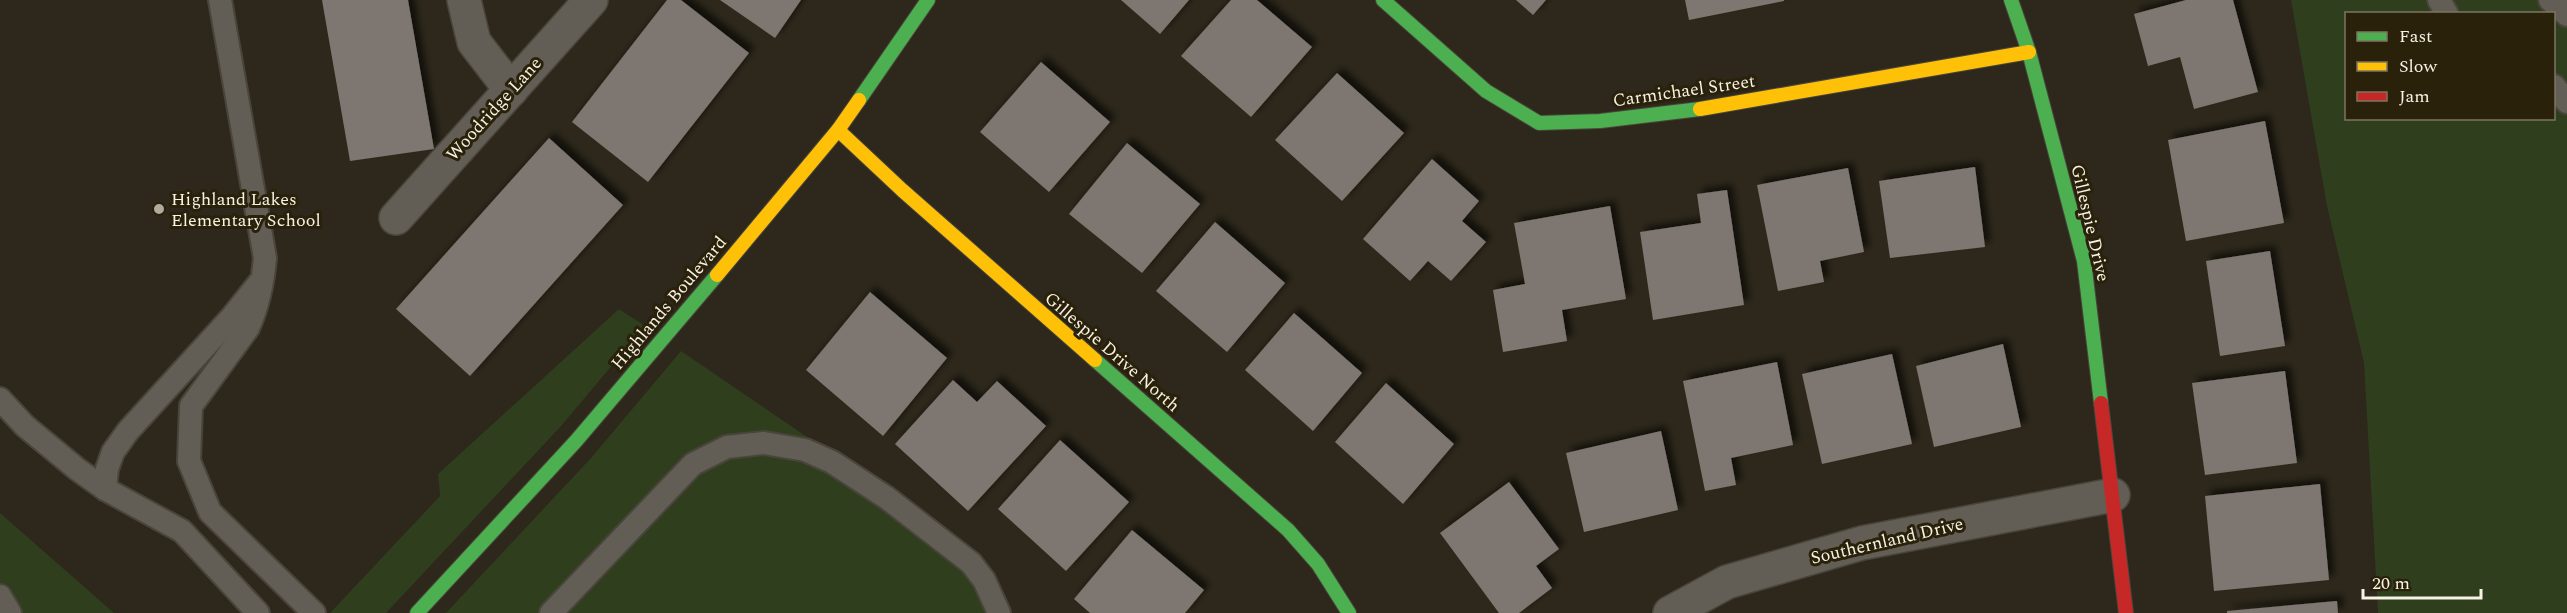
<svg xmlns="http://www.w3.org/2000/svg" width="2567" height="613" font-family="Spectral,serif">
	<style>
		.green { fill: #2f3e1d; fill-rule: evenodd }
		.building { fill: #7e766f; filter: url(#shadow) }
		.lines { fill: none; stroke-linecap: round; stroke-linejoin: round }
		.lane-casing { stroke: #49453b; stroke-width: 26 }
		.street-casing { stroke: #49453b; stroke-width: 36 }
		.fast-casing { stroke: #49453b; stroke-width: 16 }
		.slow-casing { stroke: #49453b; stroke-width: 16 }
		.jam-casing { stroke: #49453b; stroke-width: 16 }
		.lane { stroke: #625e55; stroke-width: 22 }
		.street { stroke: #625e55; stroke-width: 33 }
		.fast { stroke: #4caf50; stroke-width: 14 }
		.slow { stroke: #ffc107; stroke-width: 14 }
		.jam { stroke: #c62828; stroke-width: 14 }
		.poi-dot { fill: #b0ab9e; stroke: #2a210a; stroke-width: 2 }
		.labels { text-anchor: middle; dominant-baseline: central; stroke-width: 6; stroke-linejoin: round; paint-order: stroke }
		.street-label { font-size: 18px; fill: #f7f2e4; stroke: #2a210a }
		.poi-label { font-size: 18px; fill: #f7f2e4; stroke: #2a210a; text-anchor: start }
	</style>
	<defs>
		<filter id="shadow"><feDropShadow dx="5.5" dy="-5.5" stdDeviation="3" flood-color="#0009"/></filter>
	</defs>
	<rect width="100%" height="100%" fill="#2d281b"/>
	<!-- green -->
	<g class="green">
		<path d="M2291,0H2567V613H2378L2364,363L2327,206ZM2346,14H2554V118H2346Z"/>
		<polygon points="619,309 645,326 562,425 386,613 330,613 440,496 438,474"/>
		<polygon points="681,351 945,531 1000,613 446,613 591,458"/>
		<polygon points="0,513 114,613 0,613"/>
	</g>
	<!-- building -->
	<g class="building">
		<polygon points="322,0 408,0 434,149 350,161"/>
		<polygon points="667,0 681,0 749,53 648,182 572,122"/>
		<polygon points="720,0 801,0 775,38"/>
		<polygon points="1121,0 1189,0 1160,34"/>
		<polygon points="1231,0 1257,0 1312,47 1251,117 1181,56"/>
		<polygon points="1516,0 1546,0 1533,15"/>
		<polygon points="1685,0 1784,0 1784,1 1689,20"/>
		<polygon points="2186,0 2233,0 2258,92 2194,109 2180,57 2148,66 2134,14"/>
		<polygon points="1041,62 1110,122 1049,192 980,132"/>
		<polygon points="1337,73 1404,133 1342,201 1275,140"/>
		<polygon points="2265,121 2284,223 2186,241 2168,140"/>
		<polygon points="549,138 623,205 470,376 396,309"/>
		<polygon points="1127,143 1200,204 1142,273 1069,214"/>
		<polygon points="1432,159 1479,201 1462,221 1486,242 1451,281 1428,261 1410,281 1363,239"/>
		<polygon points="1975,167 1985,247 1890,258 1879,181"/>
		<polygon points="1848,168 1864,252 1820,261 1824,282 1778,291 1757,185"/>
		<polygon points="1727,190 1744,305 1653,320 1640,232 1701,223 1697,194"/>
		<polygon points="1610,206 1626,299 1562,310 1567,341 1503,352 1493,290 1525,284 1514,223"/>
		<polygon points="1215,222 1285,283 1227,352 1156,291"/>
		<polygon points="2270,251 2285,346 2220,356 2206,261"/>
		<polygon points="870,292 947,358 883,436 806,370"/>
		<polygon points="1294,313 1362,373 1313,431 1245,370"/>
		<polygon points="2003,344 2021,427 1934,447 1916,366"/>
		<polygon points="1892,354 1912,444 1822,464 1802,374"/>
		<polygon points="1777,362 1793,445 1731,458 1736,485 1705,491 1683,381"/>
		<polygon points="2285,371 2297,463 2205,475 2192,383"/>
		<polygon points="953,380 977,402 997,381 1046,426 968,511 895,444"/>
		<polygon points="1386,383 1454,444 1403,504 1335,442"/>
		<polygon points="1661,431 1678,510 1584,532 1566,453"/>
		<polygon points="1060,440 1129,502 1066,571 998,509"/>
		<polygon points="1509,482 1559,549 1536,566 1552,588 1519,613 1499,613 1440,533"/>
		<polygon points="2320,484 2329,580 2214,591 2205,496"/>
		<polygon points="1132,530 1204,590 1185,613 1090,613 1074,599"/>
		<polygon points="2337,601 2338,613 2227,613 2227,611"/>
	</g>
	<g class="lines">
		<!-- lane casing -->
		<g class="lane-casing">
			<g id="lane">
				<path d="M220,0L265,258C263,282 258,306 248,328L191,406L189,461L210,512L314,613"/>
				<polyline points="2439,0 2447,14"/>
				<polyline points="2550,0 2567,15"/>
				<polyline points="2554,86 2567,102"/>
				<polyline points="0,399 25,426 77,469 105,489 182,531 258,613"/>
				<polyline points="105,489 107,469 113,452 128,431 231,318 259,283"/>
				<polyline points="0,596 10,613"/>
				<polyline points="551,613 693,464 727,447 764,443 805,450 832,462 887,498 971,563 984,580 999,613"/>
			</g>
		</g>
		<!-- street casing -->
		<g class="street-casing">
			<g id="street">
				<polyline points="464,0 474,42 511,90"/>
				<polyline points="396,218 591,0"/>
				<polyline points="1670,613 1727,582 1862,543 2113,495"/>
			</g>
		</g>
		<!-- fast casing -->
		<g class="fast-casing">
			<g id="fast">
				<polyline points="1383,0 1486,91 1539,123 1600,121 1700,109"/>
				<polyline points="2011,0 2029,52 2084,261 2101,403"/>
				<polyline points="859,100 928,0"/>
				<polyline points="1095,360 1288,530 1318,564 1349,613"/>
				<polyline points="417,613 576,441 717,275"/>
			</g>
		</g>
		<!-- slow casing -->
		<g class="slow-casing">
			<g id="slow">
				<polyline points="1700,109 2029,52"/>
				<polyline points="838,130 902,190 1095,360"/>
				<polyline points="717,275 838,130 859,100"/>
			</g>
		</g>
		<!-- jam casing -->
		<g class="jam-casing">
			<polyline id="jam" points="2101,403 2126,613"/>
		</g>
		<!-- lane -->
		<use href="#lane" class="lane"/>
		<!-- street -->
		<use href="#street" class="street"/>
		<!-- fast -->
		<use href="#fast" class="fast"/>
		<!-- slow -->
		<use href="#slow" class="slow"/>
		<!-- jam -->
		<use href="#jam" class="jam"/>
	</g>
	<!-- markers -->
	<circle class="poi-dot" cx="159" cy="209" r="6"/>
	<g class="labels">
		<!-- street labels -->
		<g class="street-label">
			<text transform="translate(1684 91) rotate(-8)">Carmichael Street</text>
			<text transform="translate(494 109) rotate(-48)">Woodridge Lane</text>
			<text transform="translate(2090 223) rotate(77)">Gillespie Drive</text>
			<text transform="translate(669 303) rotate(-50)">Highlands Boulevard</text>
			<text transform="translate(1112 352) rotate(41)">Gillespie Drive North</text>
			<text transform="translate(1887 541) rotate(-13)">Southernland Drive</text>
		</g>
		<!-- poi labels -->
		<g class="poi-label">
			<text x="171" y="199">Highland Lakes<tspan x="171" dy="21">Elementary School</tspan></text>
		</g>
	</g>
	<!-- legend -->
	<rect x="2345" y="12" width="210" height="108" fill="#2a210a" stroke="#7c7561" stroke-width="1.5"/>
	<rect x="2357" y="32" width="30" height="9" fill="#4caf50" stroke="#7c7561" stroke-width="1.5"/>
	<text x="2399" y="42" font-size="18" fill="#f7f2e4">Fast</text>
	<rect x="2357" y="62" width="30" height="9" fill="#ffc107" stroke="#7c7561" stroke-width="1.5"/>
	<text x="2399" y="72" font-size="18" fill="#f7f2e4">Slow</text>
	<rect x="2357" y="92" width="30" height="9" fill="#c62828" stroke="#7c7561" stroke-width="1.5"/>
	<text x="2399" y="102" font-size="18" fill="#f7f2e4">Jam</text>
	<!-- scale -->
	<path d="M2363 589v9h118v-9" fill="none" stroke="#f7f2e4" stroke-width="3"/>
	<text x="2372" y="589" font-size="18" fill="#f7f2e4" stroke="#2a210a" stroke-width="4.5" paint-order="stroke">20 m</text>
</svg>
